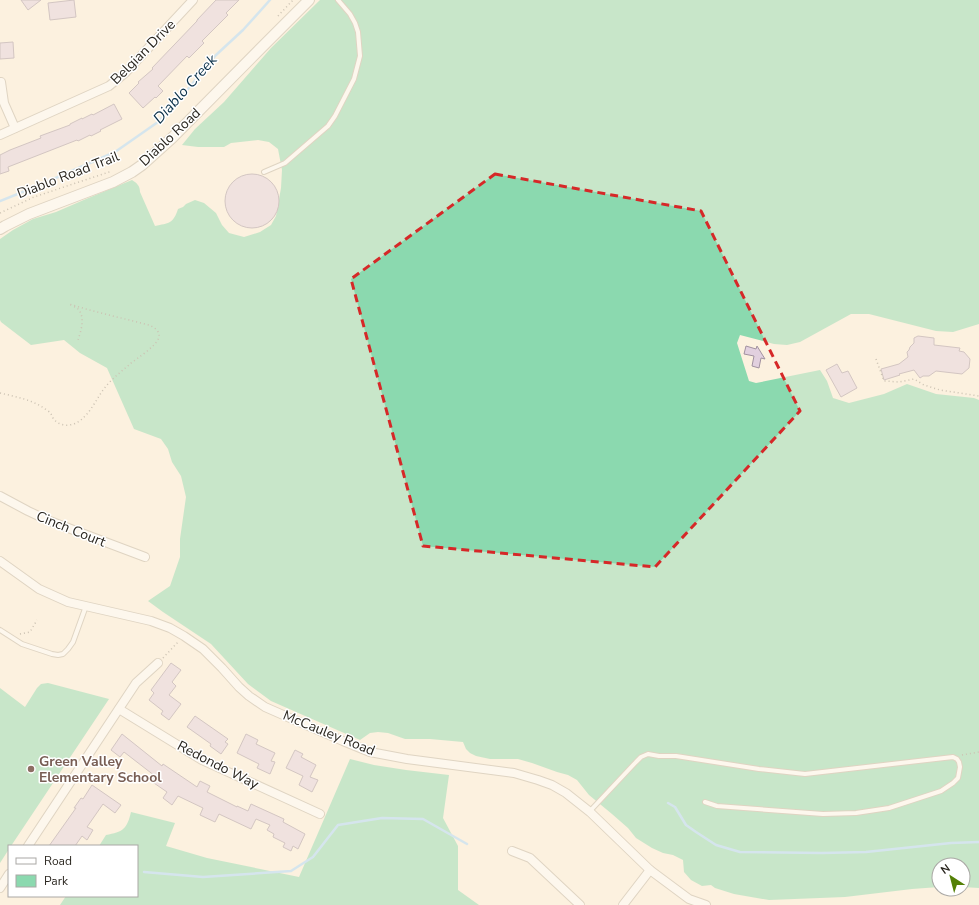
<svg xmlns="http://www.w3.org/2000/svg" width="979" height="905" font-family="'Nunito Sans',sans-serif">
	<style>
		.green { fill: #8bd9af }
		.lines { fill: none; stroke-linecap: round; stroke-linejoin: round }
		.stream { stroke: #a7d8ff; stroke-width: 2.5 }
		.building { fill: #e2d0df; stroke: #a292a0 }
		.service-casing { stroke: #bdb2a1; stroke-width: 6 }
		.minor-casing { stroke: #bdb2a1; stroke-width: 10 }
		.tertiary-casing { stroke: #bdb2a1; stroke-width: 12 }
		.path { stroke: #938b7f; stroke-width: 1.5; stroke-dasharray: 1 3; stroke-linecap: butt }
		.service { stroke: #fff; stroke-width: 4 }
		.minor { stroke: #fff; stroke-width: 8 }
		.tertiary { stroke: #fff; stroke-width: 10 }
		.marked { fill: none; stroke: #d62828; stroke-width: 3; stroke-dasharray: 8 5; stroke-linejoin: round }
		.education-dot { fill: #8d6e63; stroke: #fff; stroke-width: 1.5 }
		.labels { text-anchor: middle; dominant-baseline: central; stroke-width: 3; stroke-linejoin: round; paint-order: stroke }
		.street-label { font-size: 14px; fill: #2a261f; stroke: #fff }
		.education-label { font-size: 14px; font-weight: bold; fill: #785e54; stroke: #fff; text-anchor: start }
		.water-label { font-size: 15px; font-style: italic; fill: #082e47; stroke: #fff }
	</style>
	<rect width="100%" height="100%" fill="#fcf1df"/>
	<!-- green -->
	<g class="green">
		<path d="M320,0H979V324L953,332L936,331L869,314H851L800,342L787,345L774,344L740,335L737,343L749,381L756,383L820,370L827,381L833,398L849,403L884,394L907,384L936,394L974,398L979,400V888L963,887V865H939V887L912,889L845,897L769,900L734,894L715,888L711,885L702,886L691,880L684,872L683,860L673,855L663,853L652,848L636,838L628,828L612,814L589,795L577,780L568,775L557,772L532,763L518,759H490L476,756L470,753L466,749L463,742L430,739H405L388,733L378,732L370,733L360,740L271,701L248,684L211,644L163,612L148,601L170,586L180,557V539L186,497L181,476L172,462L168,449L161,439L134,429L107,368L80,353L64,340L31,345L1,322L0,320V239L13,230L33,219L56,212L86,199L132,180C137,183 140,186 140,192L155,226C169,223 173,224 178,209L183,207L186,204L195,200L204,203L216,213L222,225L229,233L244,237L260,232L271,225L276,216L281,188L282,170L278,149L269,142L258,140L231,143L224,147H198L182,145L195,129L224,102L271,48Z"/>
		<polygon points="48,683 109,699 11,846 9,846 9,849 0,863 0,688 25,707 37,688 41,684"/>
		<path d="M350,759L374,765L406,770L449,775L443,818L458,846V890L479,905H60L66,896H137V846H99L106,835C123,832 127,829 131,812L175,823L166,846L207,858L299,877Z"/>
	</g>
	<g class="lines">
		<!-- stream -->
		<g class="stream">
			<polyline points="0,201 35,187 115,152 158,122 188,89 216,55 243,30 270,0"/>
			<polyline points="668,803 675,807 686,825 696,832 716,845 740,852 822,853 866,852 951,843 979,842"/>
			<polyline points="144,872 203,877 291,871 313,857 338,825 382,818 423,819 467,844"/>
		</g>
	</g>
	<!-- building -->
	<g class="building">
		<polygon points="21,0 41,0 28,10"/>
		<polygon points="74,0 76,17 50,20 48,3"/>
		<polygon points="216,0 239,0 226,13 228,15 202,41 204,43 189,58 187,56 158,86 163,91 156,98 155,97 143,108 129,93 139,83 138,82 153,69 152,68 197,21 197,20"/>
		<polygon points="13,42 14,58 0,59 0,43"/>
		<polygon points="114,104 122,119 100,130 101,131 91,136 90,135 78,141 77,140 8,167 9,171 0,174 0,155 10,150 41,138 40,136 70,125 70,124 82,118 82,119 92,114 93,115"/>
		<circle cx="252" cy="201" r="27"/>
		<polygon points="918,336 934,338 934,345 960,348 959,351 964,352 970,359 969,368 962,374 936,371 929,376 923,376 920,378 914,370 899,374 900,375 884,380 881,369 899,364 908,357 907,352 909,350 910,347 914,343 914,338"/>
		<polygon points="746,346 756,349 757,346 765,359 761,358 759,368 752,366 754,356 744,354"/>
		<polygon points="837,364 842,373 848,371 857,388 841,397 826,370"/>
		<polygon points="171,663 181,670 172,682 176,686 169,695 181,704 169,720 161,714 163,711 149,700 154,693 151,690"/>
		<polygon points="195,716 228,739 225,742 228,744 221,754 210,746 211,744 187,727"/>
		<polygon points="122,734 162,766 163,764 197,787 200,781 210,786 207,792 237,807 237,806 248,811 251,804 284,819 283,822 305,834 298,849 293,846 291,851 283,847 285,843 273,837 274,834 267,830 270,825 256,819 251,829 219,814 215,822 200,815 203,808 178,796 172,805 163,798 167,792 151,781 155,776 124,752 120,757 111,750"/>
		<polygon points="246,734 258,740 256,744 275,753 271,761 275,762 270,774 257,768 259,764 237,753"/>
		<polygon points="295,750 303,754 301,757 316,765 310,777 318,780 312,792 299,785 303,776 286,768"/>
		<polygon points="92,785 121,805 115,813 103,804 87,827 93,830 87,840 82,836 75,846 49,846 76,808 74,808 81,798 83,799"/>
	</g>
	<g class="lines">
		<!-- service casing -->
		<g class="service-casing">
			<g id="service">
				<polyline points="264,172 285,163 328,126 335,116 354,79 360,56 358,32 355,23 350,14 338,0"/>
				<polyline points="0,630 22,644 52,654 58,655 63,654 68,649 73,642 86,606"/>
				<polyline points="590,811 636,762 641,757 648,754 659,756 676,756 759,769 805,774 953,757 957,759 959,762 960,767 958,778 953,783 941,791 889,808 856,813 823,814 717,806 705,802"/>
			</g>
		</g>
		<!-- minor casing -->
		<g class="minor-casing">
			<g id="minor">
				<polyline points="1,82 4,103 15,128"/>
				<polyline points="0,135 109,86 125,73 193,0"/>
				<polyline points="0,496 28,511 47,520 145,557"/>
				<polyline points="0,561 39,589 68,602 151,621 170,628 184,636 203,649 222,668 239,687 249,696 265,707 290,718 343,741 370,752 407,759 514,773 538,780 552,785 566,793 590,812 650,870 689,899 706,905"/>
				<polyline points="119,709 202,760 320,814"/>
				<polyline points="28,846 136,683 158,663"/>
				<polyline points="512,851 530,858 580,905"/>
				<polyline points="0,888 9,874"/>
				<polyline points="623,905 650,870"/>
			</g>
		</g>
		<!-- tertiary casing -->
		<g class="tertiary-casing">
			<polyline id="tertiary" points="0,229 5,226 29,214 113,182 132,172 142,165 172,138 261,48 309,0"/>
		</g>
		<!-- path -->
		<g class="path">
			<polyline points="278,16 293,0"/>
			<polyline points="0,213 34,197 112,171"/>
			<polyline points="876,359 884,381 899,382 914,379 924,385 940,390 979,396"/>
			<path d="M0,393C17,397 34,400 48,411C51,413 51,414 53,418C56,423 63,426 69,425C88,423 96,397 107,385C114,377 122,371 130,364C137,358 156,347 159,337C160,331 154,327 149,325L93,311L69,304C71,305 75,307 77,308C86,316 81,331 78,340"/>
			<polyline points="20,634 30,632 37,620"/>
			<polyline points="163,658 178,642"/>
			<polyline points="962,755 979,752"/>
		</g>
		<!-- service -->
		<use href="#service" class="service"/>
		<!-- minor -->
		<use href="#minor" class="minor"/>
		<!-- tertiary -->
		<use href="#tertiary" class="tertiary"/>
	</g>
	<!-- marked area -->
	<path d="M0 0H979V905H0ZM495,174L701,211L800,411L655,567L423,546L351,279Z" fill="#fcf1df" fill-opacity=".55" fill-rule="evenodd"/>
	<path class="marked" d="M495,174L701,211L800,411L655,567L423,546L351,279Z"/>
	<!-- markers -->
	<circle class="education-dot" cx="31" cy="769" r="4"/>
	<g class="labels">
		<!-- street labels -->
		<g class="street-label">
			<text transform="translate(143 52) rotate(-45)">Belgian Drive</text>
			<text transform="translate(170 137) rotate(-43)">Diablo Road</text>
			<text transform="translate(68 175) rotate(-21)">Diablo Road Trail</text>
			<text transform="translate(71 529) rotate(22)">Cinch Court</text>
			<text transform="translate(329 733) rotate(22)">McCauley Road</text>
			<text transform="translate(218 765) rotate(27)">Redondo Way</text>
		</g>
		<!-- education labels -->
		<g class="education-label">
			<text x="39" y="761">Green Valley<tspan x="39" dy="16">Elementary School</tspan></text>
		</g>
		<!-- water labels -->
		<g class="water-label">
			<text transform="translate(185 89) rotate(-48)">Diablo Creek</text>
		</g>
	</g>
	<!-- legend -->
	<rect x="8" y="845" width="130" height="52" fill="#ffffff" stroke="#aaa8a5"/>
	<rect x="16" y="858" width="20" height="6" fill="#ffffff" stroke="#aaa8a5"/>
	<text x="44" y="865" font-size="12" fill="#2a261f">Road</text>
	<rect x="16" y="875" width="20" height="12" fill="#8bd9af" stroke="#aaa8a5"/>
	<text x="44" y="885" font-size="12" fill="#2a261f">Park</text>
	<!-- north arrow -->
	<g transform="translate(951 877) rotate(324)"><circle r="19" fill="#ffffff" stroke="#aaa8a5"/>
	<path d="M0-3L7 15L0 10L-7 15Z" fill="#548007"/>
	<text y="-6" font-size="11" font-weight="bold" text-anchor="middle" fill="#2a261f">N</text>
	</g>
</svg>
